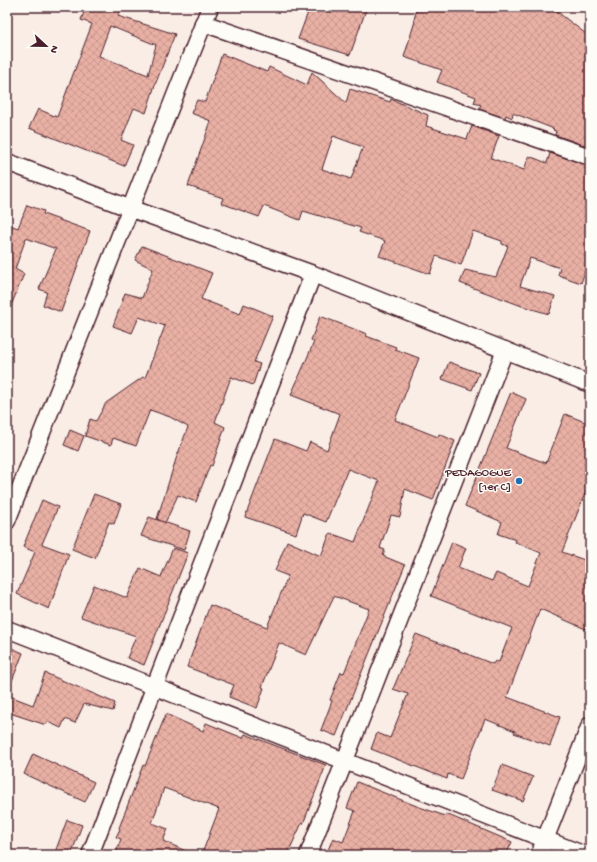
<svg xmlns="http://www.w3.org/2000/svg" width="597" height="862" font-family="'Gochi Hand',sans-serif">
	<style>
		.building { fill: url(#building-cross-hatch); stroke: #4a1f2b; fill-rule: evenodd }
		.lines { fill: none; stroke-linecap: round; stroke-linejoin: round }
		.minor-casing { stroke: #4a1f2b; stroke-width: 19 }
		.minor { stroke: #fdfcf7; stroke-width: 16 }
		.poi-dot { fill: #1f6fb2; stroke: #fdfcf7; stroke-width: 1.5 }
		.labels { text-anchor: middle; dominant-baseline: central; stroke-width: 3; stroke-linejoin: round; paint-order: stroke }
		.poi-label { font-size: 12px; fill: #4a1f2b; stroke: #fdfcf7; text-anchor: end }
	</style>
	<defs>
		<pattern id="building-cross-hatch" width="8" height="8" patternUnits="userSpaceOnUse"><rect width="8" height="8" fill="#e9b0a4"/><path d="M0 0l8 8M0 8l8-8" fill="none" stroke="#c9978d"/></pattern>
	</defs>
	<rect width="100%" height="100%" fill="#f9ede6"/>
	<filter id="ink" filterUnits="userSpaceOnUse"><feTurbulence type="fractalNoise" baseFrequency=".025" numOctaves="2"/><feDisplacementMap in="SourceGraphic" scale="8" xChannelSelector="R" yChannelSelector="G"/><feConvolveMatrix kernelMatrix="1 2 1 2 8 2 1 2 1" color-interpolation-filters="sRGB"/></filter>
	<g filter="url(#ink)">
		<!-- building -->
		<g class="building">
			<path d="M86,7H122L118,16L175,34L155,85L146,113L134,108L121,140L133,145L124,166L29,128L38,109L57,117L92,24L81,20ZM110,26L156,45L148,75L99,56Z"/>
			<polygon points="310,7 367,7 350,55 298,39"/>
			<polygon points="417,7 544,7 560,12 560,14 590,37 590,147 555,135 556,131 553,130 554,129 513,113 512,118 506,115 505,118 479,109 481,105 474,103 476,97 437,82 442,70 404,57 415,21 414,20"/>
			<path d="M222,54L267,72L269,67L307,85L312,72L346,103L350,89L390,102L391,99L428,115L426,126L467,139L472,126L499,136L491,158L524,170L529,156L547,163L550,153L590,166V257L581,283L558,275L560,268L530,258L520,286L555,296L549,314L522,306L460,283L465,270L496,277L508,246L502,244V241L473,231L461,265L436,256L430,274L379,256L385,241L359,232L361,228L303,211L300,220L264,206L259,217L221,203L223,198L188,186L211,121L191,113L197,100L205,102ZM333,136L363,147L351,179L322,169Z"/>
			<polygon points="27,205 44,211 43,214 90,231 61,312 43,305 47,292 39,289 56,249 26,238 15,269 24,274 8,313 7,313 7,224 18,228"/>
			<polygon points="142,246 212,273 201,299 240,314 244,304 273,316 254,362 260,364 253,385 231,377 215,422 225,427 212,466 210,465 196,502 178,495 165,523 157,519 176,459 188,427 170,417 150,410 136,446 113,438 111,445 85,436 90,419 96,421 106,403 143,377 145,378 165,326 139,317 132,333 113,326 125,293 142,298 153,269 135,260"/>
			<polygon points="320,316 367,334 366,336 396,347 395,349 419,358 395,420 438,437 439,434 455,441 433,500 405,489 400,517 391,515 380,548 385,550 383,556 405,565 336,736 321,730 332,701 330,700 341,672 344,673 369,609 334,596 306,655 279,643 262,687 264,688 257,708 229,697 234,685 187,667 210,605 267,627 288,576 275,571 287,541 321,556 330,533 355,542 379,481 348,469 326,522 303,513 296,534 245,517 275,439 306,451 310,442 327,450 340,414 291,395 314,342 311,340"/>
			<polygon points="449,362 479,373 472,390 442,379"/>
			<polygon points="511,392 526,399 506,448 546,463 565,414 590,424 590,481 562,552 590,562 590,631 540,609 507,697 560,717 550,746 514,733 515,731 485,719 461,779 448,774 447,779 371,749 377,733 390,738 408,694 393,689 416,634 493,664 495,661 499,662 512,628 431,596 452,542 466,548 458,568 492,581 496,573 528,586 541,553 515,542 516,540 498,534 502,522 465,506"/>
			<polygon points="70,430 84,436 78,451 64,445"/>
			<polygon points="94,494 121,504 114,524 109,522 95,558 72,549"/>
			<polygon points="42,500 58,507 42,544 69,554 49,609 17,594 35,552 23,547"/>
			<polygon points="149,517 190,531 184,550 141,536"/>
			<polygon points="173,548 188,553 144,665 127,658 136,636 81,617 94,585 127,598 140,568 161,577"/>
			<polygon points="7,646 23,653 8,691 7,691"/>
			<polygon points="45,673 115,703 113,711 84,704 75,723 65,719 61,728 48,722 46,725 7,712 7,695 33,705"/>
			<polygon points="166,714 203,731 206,723 243,738 245,734 326,765 303,824 302,823 287,855 215,855 203,851 219,809 164,788 152,823 168,829 163,841 195,855 115,855 121,839 116,837 120,829 119,828 143,765 145,766"/>
			<polygon points="33,754 94,782 85,802 24,774"/>
			<polygon points="502,765 533,777 523,801 492,790"/>
			<polygon points="357,782 414,805 445,816 446,814 512,842 506,855 326,855 333,838 343,842 355,811 347,808"/>
			<polygon points="67,820 82,825 71,855 54,855"/>
		</g>
		<g class="lines">
			<!-- minor casing -->
			<g class="minor-casing">
				<g id="minor">
					<polyline points="203,23 590,157"/>
					<polyline points="7,162 129,208 313,274 590,384"/>
					<polyline points="7,521 210,7"/>
					<polyline points="7,629 585,855"/>
					<polyline points="90,855 313,274"/>
					<polyline points="308,855 505,350"/>
					<polyline points="539,855 590,725"/>
				</g>
			</g>
			<!-- minor -->
			<use href="#minor" class="minor"/>
		</g>
	</g>
	<!-- markers -->
	<circle class="poi-dot" cx="519" cy="481" r="4"/>
	<g class="labels">
		<!-- poi labels -->
		<g class="poi-label">
			<text x="511" y="474">PEDAGOGUE<tspan x="511" dy="14">[1er C]</tspan></text>
		</g>
	</g>
	<!-- margin -->
	<rect width="597" height="862" fill="none" stroke="#fdfcf7" stroke-width="24"/>
	<rect x="12" y="12" width="573" height="838" fill="none" stroke="#4a1f2b" stroke-width="1.5" filter="url(#ink)"/>
	<!-- north arrow -->
	<g transform="translate(46 46) rotate(112)" stroke="#fdfcf7" stroke-width="3" paint-order="stroke">
	<path d="M0-3L7 15L0 10L-7 15Z" fill="#4a1f2b"/>
	<text y="-6" font-size="11" font-weight="bold" text-anchor="middle" fill="#4a1f2b">N</text>
	</g>
</svg>
